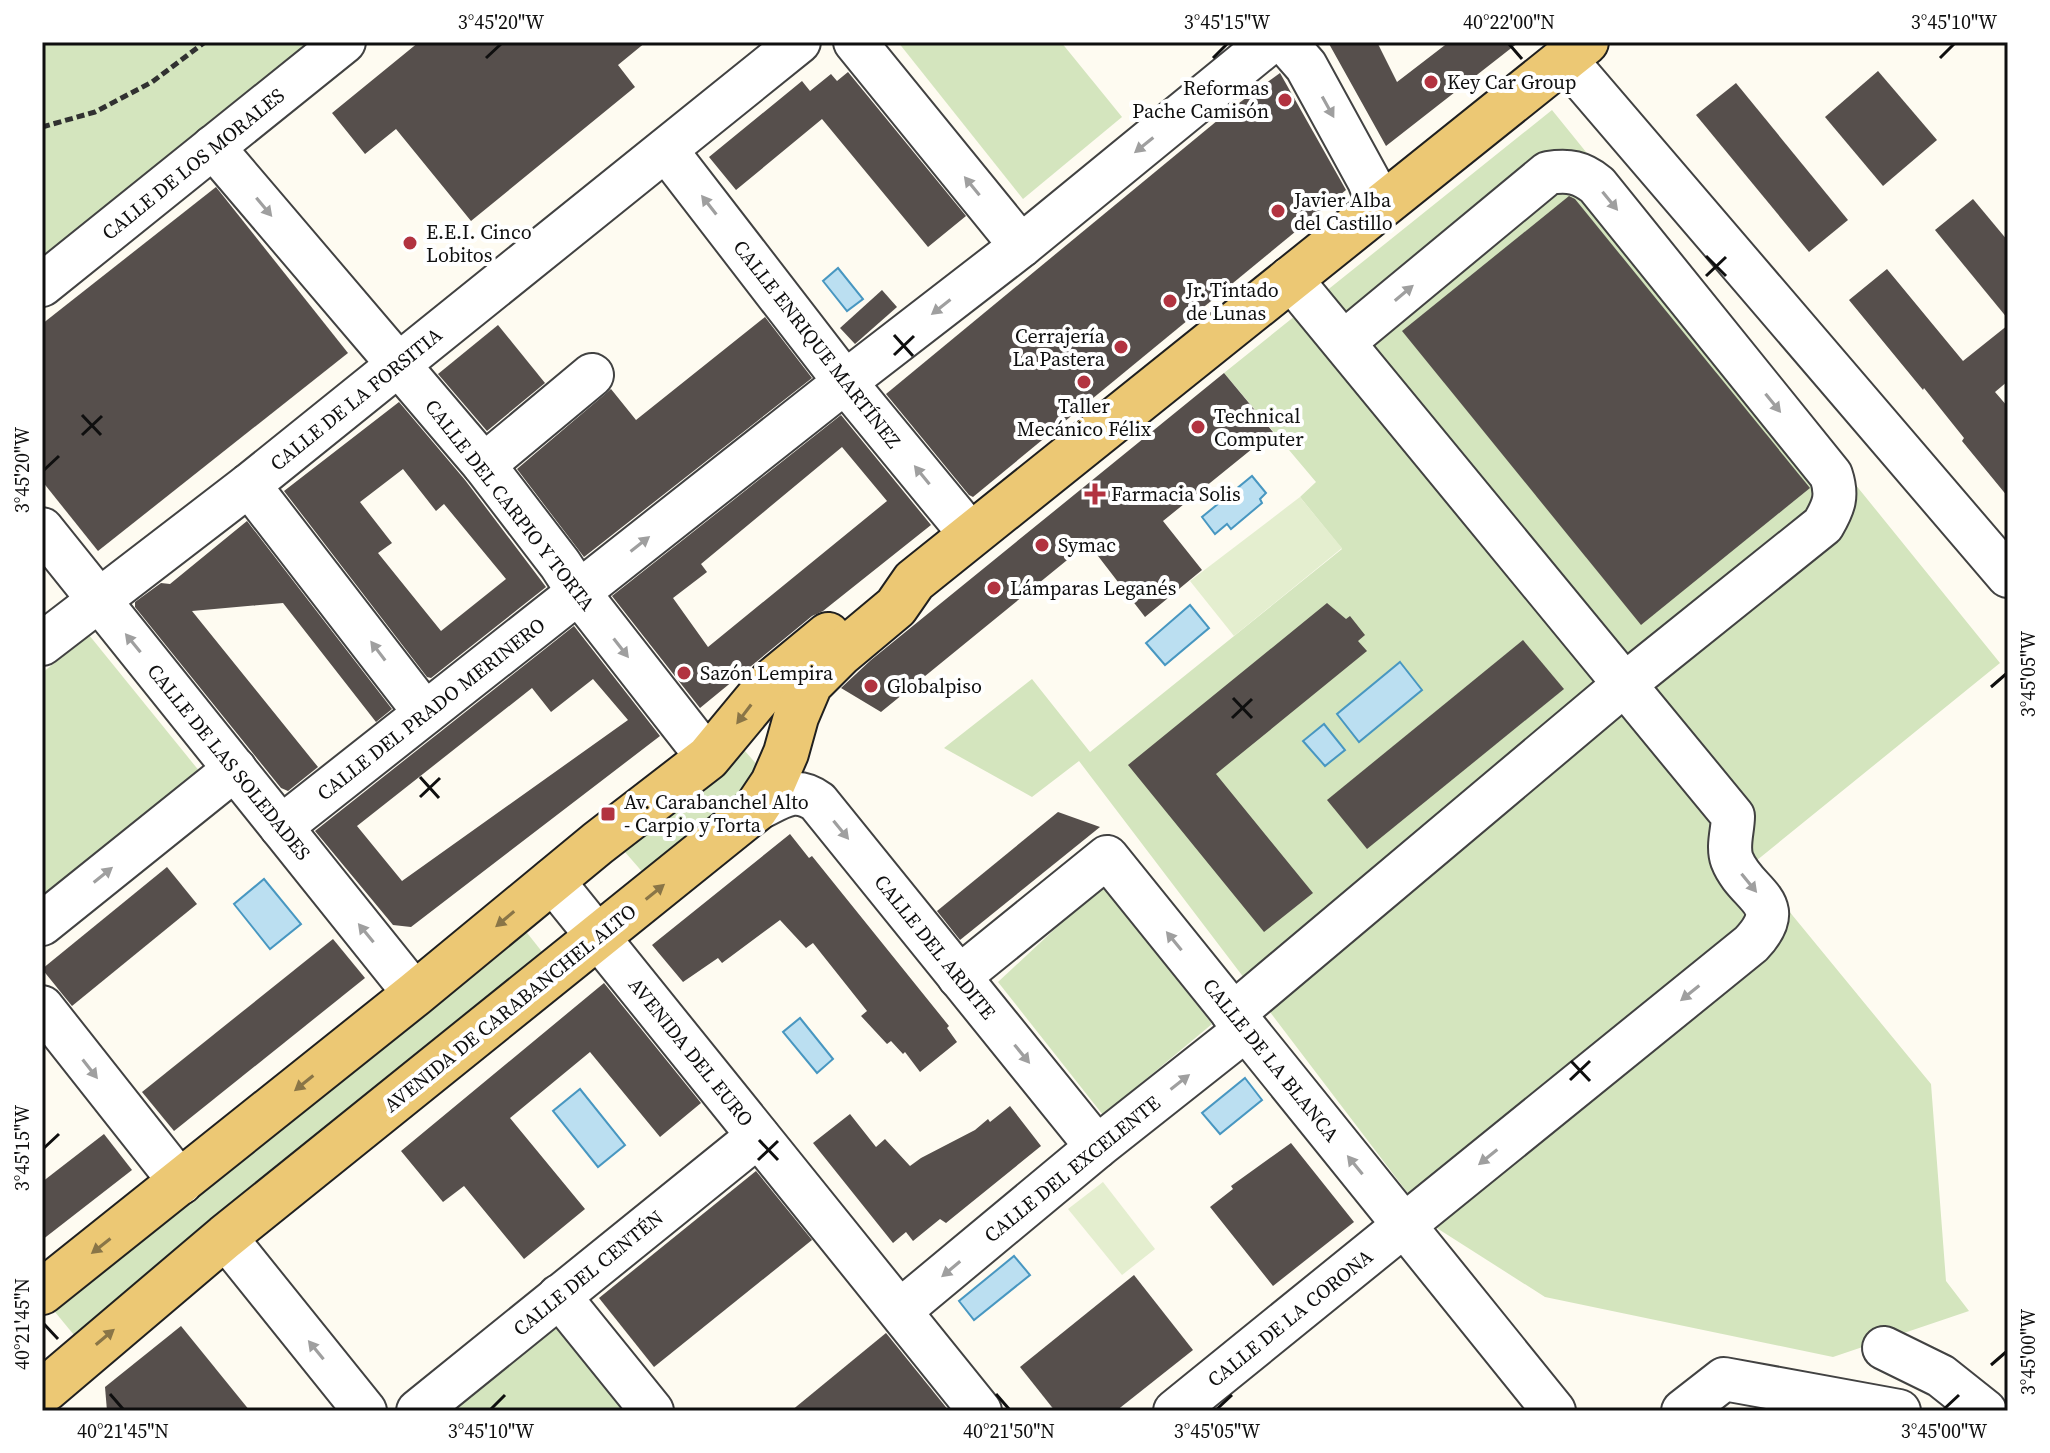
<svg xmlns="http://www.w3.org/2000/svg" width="2050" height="1453" font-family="'Source Serif 4',serif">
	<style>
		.green { fill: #d4e5be }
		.pitch { fill: #e4eecf }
		.water { fill: #bbdff1; stroke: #4897c1; stroke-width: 2 }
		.building { fill: #564f4c; fill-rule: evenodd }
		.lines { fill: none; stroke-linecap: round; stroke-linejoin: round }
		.minor-casing { stroke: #424242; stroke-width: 46 }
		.major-casing { stroke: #202020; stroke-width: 48 }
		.path { stroke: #313131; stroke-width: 5; stroke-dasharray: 8 4; stroke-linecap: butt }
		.minor { stroke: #fff; stroke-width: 42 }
		.major { stroke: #ecc874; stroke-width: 44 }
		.oneway { fill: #9f9f9f }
		.oneway2 { fill: #897547 }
		.ticks { fill: none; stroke: #0f0f0f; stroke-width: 3 }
		.poi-dot { fill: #b23340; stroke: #fff; stroke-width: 3 }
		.labels { text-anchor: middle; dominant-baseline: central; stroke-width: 8; stroke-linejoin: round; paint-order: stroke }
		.poi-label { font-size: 20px; fill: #0f0f0f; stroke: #fff; text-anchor: start }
		.street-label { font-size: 20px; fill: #0f0f0f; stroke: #fff }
		.neatline { fill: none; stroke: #0f0f0f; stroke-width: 3 }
		.ticks-label { font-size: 20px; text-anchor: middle; fill: #0f0f0f }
	</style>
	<rect width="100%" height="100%" fill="#fefbf1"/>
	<!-- green -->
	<g class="green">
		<polygon points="42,42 312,42 42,256"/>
		<polygon points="898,42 1061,42 1122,117 1023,199"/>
		<polygon points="1552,110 2000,663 1751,865 1931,1084 1946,1281 1969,1311 1833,1357 1545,1297 1432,1225 1079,761 1032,797 944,748 1032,679 1090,752 1342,549 1300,497 1316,482 1224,373"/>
		<polygon points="89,635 200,772 42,900 42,673"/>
		<polygon points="737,742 759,767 752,784 645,875 618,844"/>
		<polygon points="1102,885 1212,1024 1103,1115 998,982"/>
		<polygon points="524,929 543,953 74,1335 55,1312"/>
		<polygon points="559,1296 652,1411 418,1411"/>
	</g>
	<!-- pitch -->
	<g class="pitch">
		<polygon points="1300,497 1342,548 1234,636 1190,581"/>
		<polygon points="1103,1182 1155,1249 1122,1275 1068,1209"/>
	</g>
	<!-- water -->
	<g class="water">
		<polygon points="838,268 863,299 847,311 823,281"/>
		<polygon points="1252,476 1266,493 1260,499 1262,503 1231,529 1227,524 1215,534 1202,517"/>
		<polygon points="1190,605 1209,628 1165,665 1146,643"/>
		<polygon points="1400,662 1422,690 1359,742 1337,714"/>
		<polygon points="1324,724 1345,750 1325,766 1303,741"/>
		<polygon points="264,879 301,924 270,949 234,904"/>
		<polygon points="800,1018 833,1059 817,1073 783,1032"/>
		<polygon points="1245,1078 1262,1100 1220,1134 1202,1113"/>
		<polygon points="580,1089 625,1145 598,1167 553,1111"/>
		<polygon points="1014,1256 1030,1275 974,1320 959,1301"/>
	</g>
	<!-- building -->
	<g class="building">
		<polygon points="419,42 646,42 618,65 635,87 471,221 396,129 365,154 332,113"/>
		<polygon points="1328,42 1377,42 1397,82 1449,42 1519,42 1386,146"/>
		<polygon points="1878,71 1937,140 1883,186 1825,117"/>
		<polygon points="848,72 966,216 928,247 822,119 736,190 709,157 802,81 810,91 831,74 837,81"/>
		<polygon points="1280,73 1346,190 973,497 969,495 886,394 1235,106"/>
		<polygon points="1736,83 1848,220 1809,252 1696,115"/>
		<polygon points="216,187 348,353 98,551 42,481 42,324"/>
		<polygon points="1569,196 1575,199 1810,488 1641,625 1402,331"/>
		<polygon points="1973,199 2008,241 2008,319 1935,230"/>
		<polygon points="1887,269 1963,361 2008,325 2008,381 1995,392 2008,407 2008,497 1962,441 1964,438 1924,388 1923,390 1849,300"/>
		<polygon points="882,290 897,307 855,344 840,328"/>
		<polygon points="765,317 812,378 584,557 517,469 611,389 636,420"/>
		<polygon points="498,325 545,383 487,431 438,374"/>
		<polygon points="1224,373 1273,432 1163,521 1202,570 1145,617 1088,543 881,712 841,688 871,660"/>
		<path d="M399,402L465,480L546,587L431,678L427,677L284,491ZM403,469L436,511L444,504L506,579L441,631L378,553L392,543L360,502Z"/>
		<path d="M841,415L931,525L823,611L812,616L700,708L612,596ZM842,447L887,501L708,647L673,598L707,572L701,564Z"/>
		<polygon points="247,521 392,709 376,722 283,603 192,611 318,767 288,791 281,788 135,607 135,602 161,583 170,584"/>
		<polygon points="1327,603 1346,619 1350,616 1365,635 1358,641 1367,651 1216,774 1313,893 1264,932 1128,765"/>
		<path d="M574,626L660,736L411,927L393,925L315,831ZM593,679L628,720L402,881L357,826L532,688L551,712Z"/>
		<polygon points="1523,640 1564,689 1367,849 1327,800"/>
		<polygon points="1058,812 1100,827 960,940 937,911"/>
		<polygon points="790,834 809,858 812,856 949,1026 947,1028 957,1042 920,1072 905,1052 903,1054 891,1041 887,1044 861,1016 867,1011 813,943 806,948 780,920 722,963 718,958 683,982 652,945"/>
		<polygon points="167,867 197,904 72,1006 42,969"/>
		<polygon points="333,939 365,978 174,1131 142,1092"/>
		<polygon points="604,983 701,1103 660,1137 590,1052 510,1118 585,1209 524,1259 464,1186 443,1202 401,1151"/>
		<polygon points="1010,1106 1041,1146 946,1223 940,1219 913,1241 906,1232 893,1243 813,1143 850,1114 876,1147 885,1139 910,1166 921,1158 975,1130 988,1119 990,1122"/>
		<polygon points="104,1134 132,1170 42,1240 42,1182"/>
		<polygon points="1291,1143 1354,1222 1273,1286 1210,1207 1233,1189 1231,1186"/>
		<polygon points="756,1171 812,1240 654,1367 599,1298"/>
		<polygon points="1134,1275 1193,1350 1116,1411 1055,1411 1020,1367"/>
		<polygon points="181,1326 250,1411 107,1411 105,1387"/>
		<polygon points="886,1333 949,1411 791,1411 875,1342"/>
	</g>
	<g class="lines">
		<!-- minor casing -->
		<g class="minor-casing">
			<g id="minor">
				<polyline points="855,42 1021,246"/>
				<polyline points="1285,42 1306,66 1369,181 1379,207"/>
				<polyline points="1565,59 2008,576"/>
				<polyline points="213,147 484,465 560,564 579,593 708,758"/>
				<polyline points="666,150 845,382 971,535"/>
				<polyline points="42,285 344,42"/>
				<polyline points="484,465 592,375"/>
				<polyline points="249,485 425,713"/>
				<polyline points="42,529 415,994"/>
				<polyline points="42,644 249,485 799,42"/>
				<path d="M755,810C779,799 794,784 818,802L1097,1147"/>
				<polyline points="281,827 845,382 1021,246 1270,42"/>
				<polyline points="552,880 980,1411"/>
				<polyline points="42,924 235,769"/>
				<polyline points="959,977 1107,857 1554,1411"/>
				<polyline points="42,1007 181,1183"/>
				<path d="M1233,1014L1625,684L1823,525C1834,506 1838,496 1831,475L1597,185C1581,172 1569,170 1548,173L1344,342"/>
				<polyline points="225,1237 365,1411"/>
				<polyline points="559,1296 652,1411"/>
				<polyline points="901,1310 1097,1147 1245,1030"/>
				<polyline points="1884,1348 1941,1376 1985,1411"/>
				<polyline points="418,1411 758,1136"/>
				<path d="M1175,1411L1751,944C1791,902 1746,896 1732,860C1727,846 1733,830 1733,816L1290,278"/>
				<polyline points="1683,1411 1724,1379 1899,1411"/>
			</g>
		</g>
		<!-- major casing -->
		<g class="major-casing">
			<g id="major">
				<polyline points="42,1292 415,994 598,843 708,758 771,682 828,635"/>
				<polyline points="46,1389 225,1237 755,810 773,783 786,753 796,717 810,684 841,653 896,607 914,581 1586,42"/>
			</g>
		</g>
		<!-- path -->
		<polyline class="path" points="42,127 95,112 152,82 205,42"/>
		<!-- minor -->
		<use href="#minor" class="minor"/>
		<!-- major -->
		<use href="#major" class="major"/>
	</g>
	<!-- one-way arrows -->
	<defs><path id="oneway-solid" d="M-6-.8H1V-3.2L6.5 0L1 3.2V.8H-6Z" transform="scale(2)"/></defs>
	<g class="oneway">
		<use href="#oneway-solid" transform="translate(1328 107) rotate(61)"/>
		<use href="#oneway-solid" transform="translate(1144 145) rotate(141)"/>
		<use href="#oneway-solid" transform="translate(972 186) rotate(-129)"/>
		<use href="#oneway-solid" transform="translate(1610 201) rotate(51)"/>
		<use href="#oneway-solid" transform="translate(709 205) rotate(-128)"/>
		<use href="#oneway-solid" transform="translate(264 207) rotate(50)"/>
		<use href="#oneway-solid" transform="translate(1404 293) rotate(-40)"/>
		<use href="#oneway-solid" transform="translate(941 307) rotate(142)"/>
		<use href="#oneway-solid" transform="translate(1773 403) rotate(51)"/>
		<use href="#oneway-solid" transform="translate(922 475) rotate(-129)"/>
		<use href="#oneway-solid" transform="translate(640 544) rotate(-38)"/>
		<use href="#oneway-solid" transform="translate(133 643) rotate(-129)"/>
		<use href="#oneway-solid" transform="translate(621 648) rotate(52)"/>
		<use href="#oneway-solid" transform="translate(378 651) rotate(-127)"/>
		<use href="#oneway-solid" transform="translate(841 830) rotate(51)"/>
		<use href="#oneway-solid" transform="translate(103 875) rotate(-39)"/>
		<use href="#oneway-solid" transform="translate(1749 883) rotate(51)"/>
		<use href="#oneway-solid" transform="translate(366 933) rotate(-129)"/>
		<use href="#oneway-solid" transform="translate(1174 941) rotate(-129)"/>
		<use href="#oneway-solid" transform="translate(1690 993) rotate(141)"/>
		<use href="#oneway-solid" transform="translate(1022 1054) rotate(51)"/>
		<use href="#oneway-solid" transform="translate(90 1069) rotate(52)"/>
		<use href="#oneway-solid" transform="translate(1180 1082) rotate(-38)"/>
		<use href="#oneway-solid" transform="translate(1488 1157) rotate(141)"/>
		<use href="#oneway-solid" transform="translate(1355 1165) rotate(-129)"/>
		<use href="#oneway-solid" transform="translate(951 1269) rotate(140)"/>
		<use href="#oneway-solid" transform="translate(316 1350) rotate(-129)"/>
	</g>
	<g class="oneway2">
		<use href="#oneway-solid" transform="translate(744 714) rotate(127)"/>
		<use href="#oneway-solid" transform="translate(655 892) rotate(-39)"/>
		<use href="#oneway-solid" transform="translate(505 919) rotate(140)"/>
		<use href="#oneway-solid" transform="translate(304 1083) rotate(141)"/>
		<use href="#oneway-solid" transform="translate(101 1246) rotate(142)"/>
		<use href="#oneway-solid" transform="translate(105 1337) rotate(-40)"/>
	</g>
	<!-- ticks -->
	<path class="ticks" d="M1509,44L1522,59M486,58L501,44M1213,58L1227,44M1940,58L1954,44M1706,256L1726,276M1706,276L1726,257M894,335L913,356M894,355L914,336M82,415L101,435M82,435L102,416M44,470L59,456M1991,687L2006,674M1233,698L1252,718M1232,718L1252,699M420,777L439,798M420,797L440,778M1571,1061L1590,1081M1570,1080L1590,1061M759,1140L778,1160M44,1148L59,1134M758,1160L778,1141M44,1324L58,1339M1991,1365L2006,1352M110,1394L123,1409M996,1394L1009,1409M491,1409L505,1395M1217,1409L1232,1395M1944,1409L1959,1395"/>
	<!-- markers -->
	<g class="poi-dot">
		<circle cx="1431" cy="82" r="8"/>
		<circle cx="1285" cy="100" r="8"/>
		<circle cx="1278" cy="211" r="8"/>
		<circle cx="410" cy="243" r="8"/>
		<circle cx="1170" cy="301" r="8"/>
		<circle cx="1121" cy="347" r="8"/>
		<circle cx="1084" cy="382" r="8"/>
		<circle cx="1198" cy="427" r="8"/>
		<path d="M1091 482h8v8h8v8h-8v8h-8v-8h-8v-8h8z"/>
		<circle cx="1042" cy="545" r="8"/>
		<circle cx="994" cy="588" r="8"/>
		<circle cx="684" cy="673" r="8"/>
		<circle cx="871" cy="686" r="8"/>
		<rect x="600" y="806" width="16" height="16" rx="4"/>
	</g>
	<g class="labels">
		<!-- poi labels -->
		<g class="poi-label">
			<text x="1447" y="82">Key Car Group</text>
			<text x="1269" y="88" text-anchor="end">Reformas<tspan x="1269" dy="23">Pache Camisón</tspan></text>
			<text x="1294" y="200">Javier Alba<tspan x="1294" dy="23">del Castillo</tspan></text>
			<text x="426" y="232">E.E.I. Cinco<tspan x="426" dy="23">Lobitos</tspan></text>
			<text x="1186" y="290">Jr. Tintado<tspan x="1186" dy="23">de Lunas</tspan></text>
			<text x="1105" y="336" text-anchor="end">Cerrajería<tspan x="1105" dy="23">La Pastera</tspan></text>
			<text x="1084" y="406" text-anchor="middle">Taller<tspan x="1084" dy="23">Mecánico Félix</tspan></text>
			<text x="1214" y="416">Technical<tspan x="1214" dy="23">Computer</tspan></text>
			<text x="1111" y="494">Farmacia Solis</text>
			<text x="1058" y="545">Symac</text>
			<text x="1010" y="588">Lámparas Leganés</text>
			<text x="700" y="673">Sazón Lempira</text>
			<text x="887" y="686">Globalpiso</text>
			<text x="624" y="802">Av. Carabanchel Alto<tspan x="624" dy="23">- Carpio y Torta</tspan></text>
		</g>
		<!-- street labels -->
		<g class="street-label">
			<text transform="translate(193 164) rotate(-39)">CALLE DE LOS MORALES</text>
			<text transform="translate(817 344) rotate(52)">CALLE ENRIQUE MARTÍNEZ</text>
			<text transform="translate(356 399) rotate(-39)">CALLE DE LA FORSITIA</text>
			<text transform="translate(510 505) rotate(52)">CALLE DEL CARPIO Y TORTA</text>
			<text transform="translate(431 709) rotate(-38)">CALLE DEL PRADO MERINERO</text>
			<text transform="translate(229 762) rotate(51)">CALLE DE LAS SOLEDADES</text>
			<text transform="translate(935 947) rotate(51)">CALLE DEL ARDITE</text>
			<text transform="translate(510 1008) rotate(-39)">AVENIDA DE CARABANCHEL ALTO</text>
			<text transform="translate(691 1052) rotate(51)">AVENIDA DEL EURO</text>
			<text transform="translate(1271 1060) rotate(51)">CALLE DE LA BLANCA</text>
			<text transform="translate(1072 1169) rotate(-39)">CALLE DEL EXCELENTE</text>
			<text transform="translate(588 1273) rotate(-39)">CALLE DEL CENTÉN</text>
			<text transform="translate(1290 1318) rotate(-39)">CALLE DE LA CORONA</text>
		</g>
	</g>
	<!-- border -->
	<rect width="2050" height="1453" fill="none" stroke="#ffffff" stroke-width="88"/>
	<rect x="44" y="44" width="1962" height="1365" class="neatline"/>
	<g class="ticks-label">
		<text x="501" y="29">3°45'20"W</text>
		<text x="1227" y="29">3°45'15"W</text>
		<text x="1509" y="29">40°22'00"N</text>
		<text x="1954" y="29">3°45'10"W</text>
		<text transform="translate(22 470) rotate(-90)" y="7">3°45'20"W</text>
		<text transform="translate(2028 674) rotate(-90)" y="7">3°45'05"W</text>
		<text transform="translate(22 1148) rotate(-90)" y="7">3°45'15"W</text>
		<text transform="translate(22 1324) rotate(-90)" y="7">40°21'45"N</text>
		<text transform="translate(2028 1352) rotate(-90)" y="7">3°45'00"W</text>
		<text x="123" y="1438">40°21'45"N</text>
		<text x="491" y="1438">3°45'10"W</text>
		<text x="1009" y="1438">40°21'50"N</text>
		<text x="1217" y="1438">3°45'05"W</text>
		<text x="1944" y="1438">3°45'00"W</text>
	</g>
</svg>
